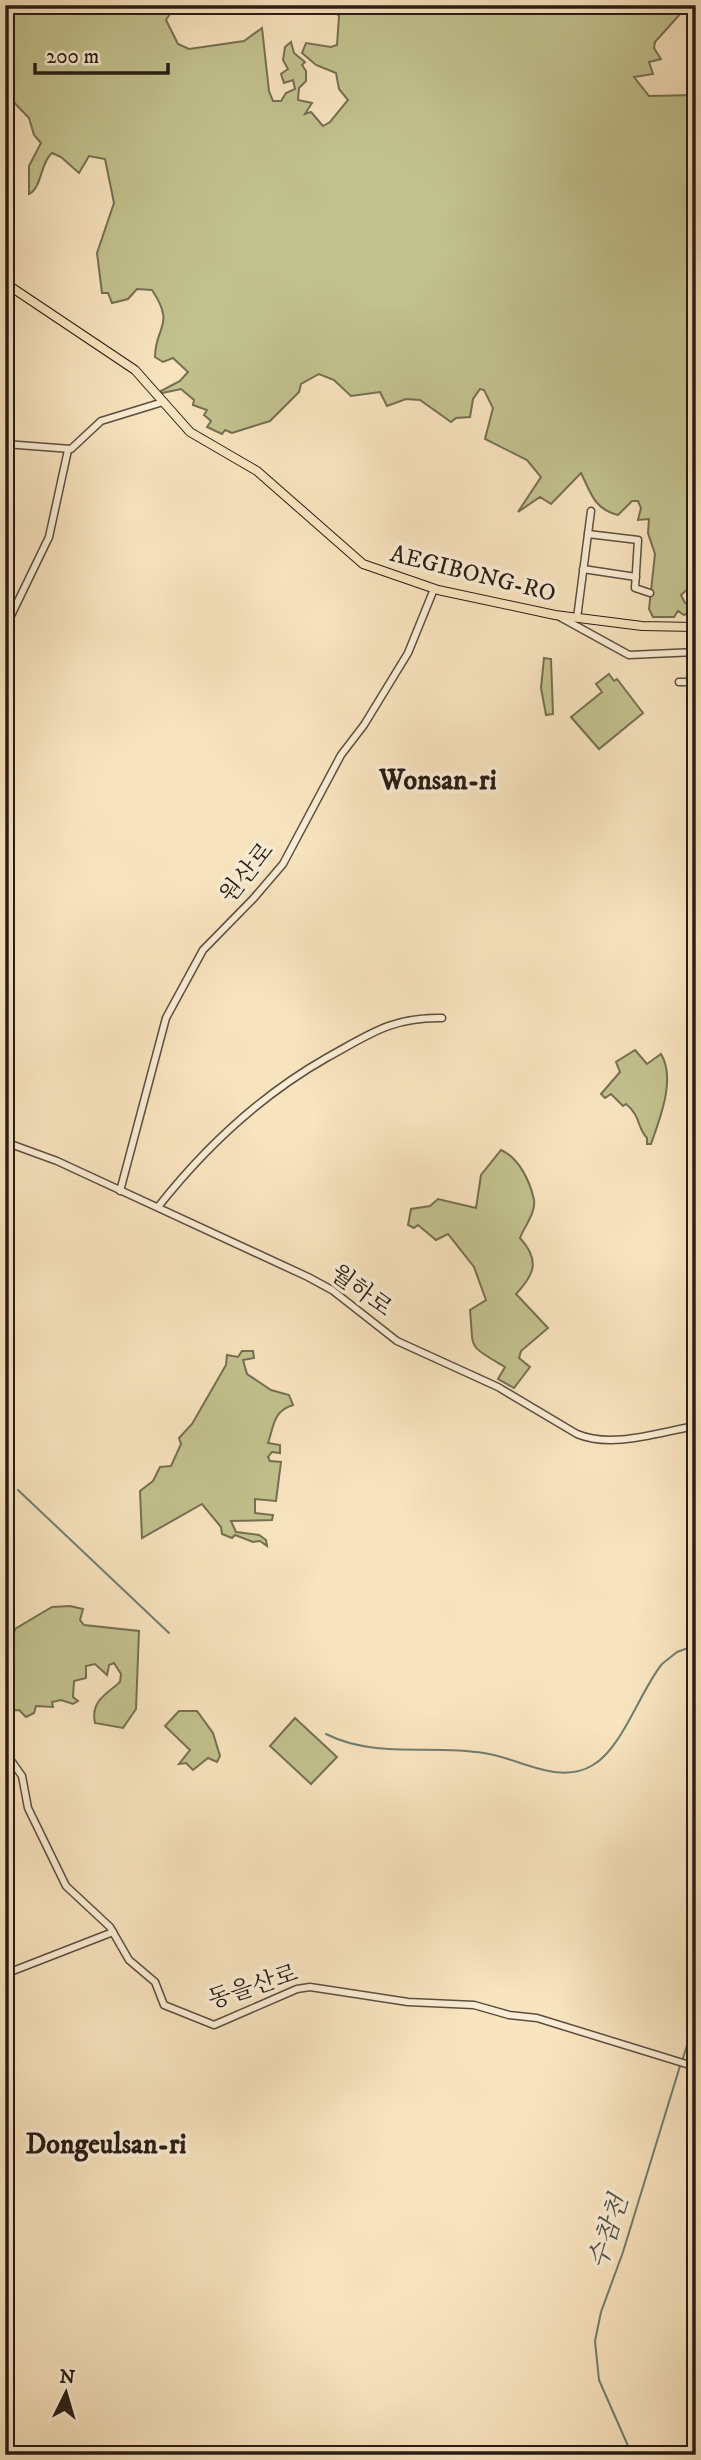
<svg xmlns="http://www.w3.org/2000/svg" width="701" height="2460" font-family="'IM FELL DW Pica','Noto Serif KR',serif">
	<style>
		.green { fill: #c2c28f; stroke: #756f52; stroke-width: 2 }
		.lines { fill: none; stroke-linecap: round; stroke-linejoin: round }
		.stream { stroke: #6f7e6f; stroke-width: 2 }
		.minor-casing { stroke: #5c4e3f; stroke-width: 9 }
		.major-casing { stroke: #281c14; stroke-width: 10 }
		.minor { stroke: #faedd5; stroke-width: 6 }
		.major { stroke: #f8e4bf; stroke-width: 8 }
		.labels { text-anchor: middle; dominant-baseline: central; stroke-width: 7; stroke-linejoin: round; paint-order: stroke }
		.street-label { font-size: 24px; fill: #281c14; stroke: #faedd5 }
		.water-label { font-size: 26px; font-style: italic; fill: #525549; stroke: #faedd5 }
		.quarter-label { font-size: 28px; font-weight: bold; fill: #281c14; stroke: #faedd5 }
	</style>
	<rect width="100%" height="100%" fill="#f8e4bf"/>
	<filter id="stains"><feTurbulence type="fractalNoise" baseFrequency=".00286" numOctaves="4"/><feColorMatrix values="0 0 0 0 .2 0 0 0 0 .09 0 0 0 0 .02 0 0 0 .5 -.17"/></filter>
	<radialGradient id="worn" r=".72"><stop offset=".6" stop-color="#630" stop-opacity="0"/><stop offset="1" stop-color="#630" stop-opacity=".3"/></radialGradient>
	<!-- green -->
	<g class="green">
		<path d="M5,5H215L170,14L166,20L178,44L189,49L244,41L262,28L269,91L273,101H281L286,93L295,89L293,80L284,83L281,74L288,69L283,60L285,47L291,42L294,53L305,62L302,65L306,71V81L299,88L298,100L312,103L305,114L311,112L323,126L330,122L348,100L339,89L336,73L316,65L302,53L306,43L331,47L337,45L339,16L329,5H371L390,13L403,5H649L658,10L662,5H696L681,13L655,42L654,48L661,59L649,62L653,74L634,77L649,96L696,95V582L681,595L685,603L695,602L690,612L684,615L678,611L674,617H653L649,609L655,554L648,533L649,519L638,520L641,508L638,501H632L618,515C594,509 591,493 581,473L551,504L540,497L518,512L541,477L527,460L485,439L493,408L484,390L480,389L473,399L470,417L456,418L451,422L420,400L406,399L387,406L380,392L351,396L334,380L319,374L301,384L299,392L270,421L232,433L225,430L222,434L207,427L211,421L204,415L207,410L193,405L194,400L181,389L162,393L161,391L180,381L188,372L173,358L163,362L155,357C155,326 176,326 152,290L137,289L128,299L112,303L108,293H102L97,253L114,203L105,159L89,156L79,173L61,157L52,153C40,163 42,188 29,194V166L41,143L34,135L29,118L5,93Z"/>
		<polygon points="544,658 551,659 553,714 546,715 541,688"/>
		<polygon points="609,674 614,681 617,679 643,713 599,749 571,717 602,692 596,684"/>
		<path d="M635,1050L647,1064L661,1054C676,1079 660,1118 651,1144H647V1138C637,1128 641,1116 626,1104L623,1106L611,1094L605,1098L601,1094L620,1072L616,1062Z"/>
		<path d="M501,1150C519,1158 530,1181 534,1200C536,1213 524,1227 520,1238C540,1260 535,1274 516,1294L548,1328L521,1351L519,1358L530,1367L514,1388L498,1379L505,1367C466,1344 474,1351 470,1310L486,1300L474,1267L448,1234L436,1240L418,1225L414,1228L408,1225L411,1209L430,1206L438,1199L476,1208L481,1175Z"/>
		<path d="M242,1351H253L254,1358L243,1360L247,1374L271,1390L289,1395L293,1405C273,1411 274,1426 268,1443L280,1445V1453L272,1452L268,1457L270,1461L281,1462L276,1501L255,1499V1513L273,1515L272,1520L231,1521L236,1532L259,1535L266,1540L267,1546L260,1541L253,1542L235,1535L232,1538L222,1534L221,1527L202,1504L142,1538L140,1491L153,1481L160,1467L171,1466L181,1444L179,1438L192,1424L226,1365L227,1355L238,1357Z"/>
		<path d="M70,1606L83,1609L80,1620L84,1625L139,1631L136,1709L123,1728L95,1723C90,1701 107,1694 120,1682L121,1674L114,1663L109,1665L107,1675L95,1664L86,1666V1678L74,1681L73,1697L78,1701L73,1704L61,1700L52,1702L53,1707L36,1706L34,1713L26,1717L19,1710L6,1711L10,1700L5,1697V1676L15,1629L52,1607Z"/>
		<polygon points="179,1711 197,1711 213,1733 220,1756 217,1762 208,1758 193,1770 186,1763 179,1764 190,1750 165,1726"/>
		<polygon points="295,1718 337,1757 311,1784 270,1746"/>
	</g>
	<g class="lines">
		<!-- stream -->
		<g class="stream">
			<polyline points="5,1483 12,1486"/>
			<polyline points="18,1490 169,1633"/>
			<path d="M326,1734C376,1759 431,1744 484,1753C519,1758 559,1786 593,1765C623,1747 640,1691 662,1664L677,1652L696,1645"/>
			<polyline points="682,2061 696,2018"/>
			<polyline points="632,2455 599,2380 595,2341 601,2312 623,2252 680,2066"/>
		</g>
		<!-- minor casing -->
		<g class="minor-casing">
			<g id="minor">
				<polyline points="5,444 71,449 101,421 163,402"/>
				<polyline points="588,534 591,511"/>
				<polyline points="583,569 636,577"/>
				<polyline points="560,617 629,655 696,652"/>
				<polyline points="577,618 588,534 638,540 635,588 650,593"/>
				<polyline points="5,628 49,537 68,450"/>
				<polyline points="679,682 696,682"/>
				<path d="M5,1142L57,1161L308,1277L332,1290L397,1341L498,1387L577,1434C613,1449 659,1432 696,1426"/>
				<polyline points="120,1191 166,1018 203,950 253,899 283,864 341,755 364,725 408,653 434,589"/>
				<path d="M158,1207C206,1146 261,1095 328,1057C370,1034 392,1017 442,1018"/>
				<polyline points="5,1752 22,1776 28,1808 66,1886 110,1927 129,1960 155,1982 164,2005 214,2025 297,1989 310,1987 408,2002 474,2005 509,2015 537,2018 696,2067"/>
				<polyline points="5,1974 113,1932"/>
			</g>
		</g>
		<!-- major casing -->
		<g class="major-casing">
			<polyline id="major" points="5,283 135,370 190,432 257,471 363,564 438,590 555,615 642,626 696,627"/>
		</g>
		<!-- minor -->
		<use href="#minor" class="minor"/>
		<!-- major -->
		<use href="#major" class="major"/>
	</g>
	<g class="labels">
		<!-- street labels -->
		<g class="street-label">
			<text transform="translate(473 574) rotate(14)">AEGIBONG-RO</text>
			<text transform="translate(247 873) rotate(-51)">원산로</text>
			<text transform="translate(361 1291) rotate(36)">월하로</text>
			<text transform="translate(253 1987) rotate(-18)">동을산로</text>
		</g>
		<!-- water labels -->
		<g class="water-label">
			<text transform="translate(609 2232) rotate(-72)">수참천</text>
		</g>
		<!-- quarter labels -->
		<g class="quarter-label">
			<text x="438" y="780">Wonsan-ri</text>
			<text x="106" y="2144">Dongeulsan-ri</text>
		</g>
	</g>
	<!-- margin -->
	<rect width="701" height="2460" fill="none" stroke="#f8e4bf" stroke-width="28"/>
	<rect x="7" y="7" width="687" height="2446" fill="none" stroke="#281c14" stroke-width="3.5"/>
	<rect x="14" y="14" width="673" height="2432" fill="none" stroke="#281c14" stroke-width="2"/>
	<!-- north arrow -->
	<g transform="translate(66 2393) rotate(5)" stroke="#faedd5" stroke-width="5" paint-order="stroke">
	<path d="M0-5L12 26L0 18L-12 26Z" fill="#281c14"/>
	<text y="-10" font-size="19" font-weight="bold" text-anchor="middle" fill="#281c14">N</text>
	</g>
	<!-- scale -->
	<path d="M35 63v10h133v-10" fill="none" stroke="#281c14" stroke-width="3.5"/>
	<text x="46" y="63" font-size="21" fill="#281c14" stroke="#faedd5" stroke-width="5" paint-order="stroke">200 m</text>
	<rect width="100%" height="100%" filter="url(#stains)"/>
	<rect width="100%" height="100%" fill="url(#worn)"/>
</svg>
